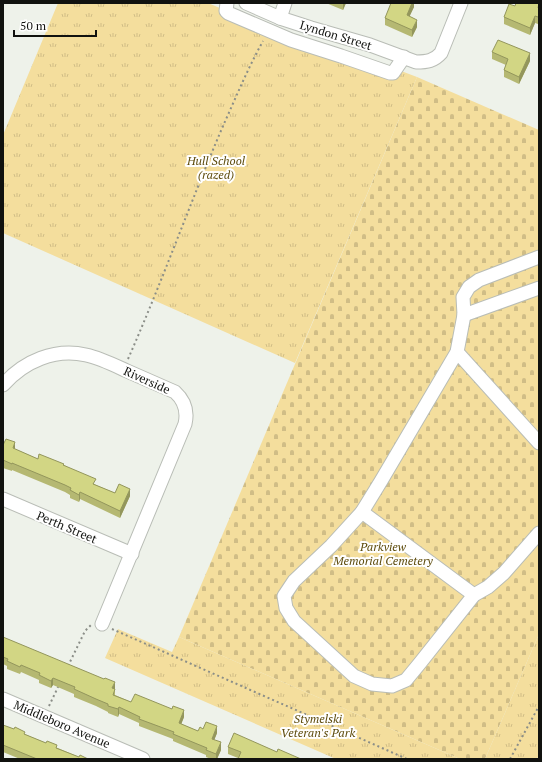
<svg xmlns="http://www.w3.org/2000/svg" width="542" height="762" font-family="'PT Serif',serif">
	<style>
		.cemetery { fill: url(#cemetery-stones) }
		.park { fill: url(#park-tufts) }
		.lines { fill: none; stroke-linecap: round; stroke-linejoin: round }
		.minor-casing { stroke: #b9bdb6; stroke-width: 15 }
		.path { stroke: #8b8e88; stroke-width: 2; stroke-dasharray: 2 3; stroke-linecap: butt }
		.minor { stroke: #fff; stroke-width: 13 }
		.wall { fill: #b5b872 }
		.shaded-wall { fill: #93965c }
		.building { fill: #d2d684; stroke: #93965c }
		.labels { text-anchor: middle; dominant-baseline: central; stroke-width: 4; stroke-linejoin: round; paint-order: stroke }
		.street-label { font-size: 12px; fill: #11120f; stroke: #fff }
		.park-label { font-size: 12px; font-style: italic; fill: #5f4d0e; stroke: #fff }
	</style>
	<defs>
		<pattern id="cemetery-stones" width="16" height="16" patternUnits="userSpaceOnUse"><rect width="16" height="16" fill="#f4de9d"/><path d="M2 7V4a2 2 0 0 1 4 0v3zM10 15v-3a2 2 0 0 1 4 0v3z" fill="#d0bd86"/></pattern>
		<pattern id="park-tufts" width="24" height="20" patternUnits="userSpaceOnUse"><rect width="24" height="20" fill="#f4de9d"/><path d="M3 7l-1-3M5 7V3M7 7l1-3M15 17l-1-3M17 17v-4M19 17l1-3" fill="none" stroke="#d0bd86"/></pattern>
	</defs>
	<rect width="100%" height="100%" fill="#eef2ea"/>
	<!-- cemetery -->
	<polygon class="cemetery" points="417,77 539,130 539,634 485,759 460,759 179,637"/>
	<!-- park -->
	<g class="park">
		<polygon points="58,3 208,3 284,35 380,63 417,77 295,363 3,233 3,135"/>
		<polygon points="118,629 172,652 179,637 460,759 336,759 105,658"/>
		<polygon points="539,634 539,755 537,759 485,759"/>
	</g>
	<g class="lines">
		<!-- minor casing -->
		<g class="minor-casing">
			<g id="minor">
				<polyline points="227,3 226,11 228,13 291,40 341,56 390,73 393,73 404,57"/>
				<path d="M246,3L280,18L311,28L370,45L416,62C427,62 434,61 441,53L461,3"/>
				<polyline points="280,18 285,3"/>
				<polyline points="539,257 479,280 469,287 463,297 464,315 457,352 381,481 362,512 331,546 294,581 284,596 286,608 294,621 354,676 372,684 392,686 406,680 420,663 474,595 488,587 504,573 539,533"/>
				<polyline points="464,315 539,288"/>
				<polyline points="457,352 539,443"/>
				<path d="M3,385C24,361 55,348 86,355C100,358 114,365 127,371C143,378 159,385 175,392C185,401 188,411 185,424L102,624"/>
				<polyline points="3,499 132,554"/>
				<polyline points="362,512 474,595"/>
				<polyline points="3,699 143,759"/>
			</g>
		</g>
		<!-- path -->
		<g class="path">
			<path d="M128,359C162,282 190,203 223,126C236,97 248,68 263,41"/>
			<polyline points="112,629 407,759"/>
			<polyline points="68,666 85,631 91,625"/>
			<polyline points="49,706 59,685"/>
			<polyline points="510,759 539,706"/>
		</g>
		<!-- minor -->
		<use href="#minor" class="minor"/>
	</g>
	<!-- wall -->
	<g class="wall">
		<polygon points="326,3 346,3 343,10"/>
		<polygon points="414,3 414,7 409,16 417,27 412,37 385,25 385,18"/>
		<polygon points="539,3 538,24 535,23 530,35 504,24 504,17"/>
		<polygon points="492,52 530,61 519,84 504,77 504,70 506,65 492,59"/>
		<polygon points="3,445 15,449 38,459 64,465 96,485 115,493 130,496 120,518 80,499 79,502 70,498 70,495 65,492 12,470 12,471 3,468"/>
		<polygon points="3,637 115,689 115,695 131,702 184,717 181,724 198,731 217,733 214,740 221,750 217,759 211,759 206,757 206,755 173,741 173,739 139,726 139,723 119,714 118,717 108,713 108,712 96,706 74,697 74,694 53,685 51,688 39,683 39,680 21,672 20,674 7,669 7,666 3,664"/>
		<polygon points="3,725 79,757 88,759 20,759 3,752"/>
		<polygon points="228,747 277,752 238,758 228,754"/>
	</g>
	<!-- shaded-wall -->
	<g class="shaded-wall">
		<polygon points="343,3 346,3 343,10"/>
		<polygon points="412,3 414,3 414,7 407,22 407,15"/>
		<polygon points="539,15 539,22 538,24 538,17"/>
		<polygon points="535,16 535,23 530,35 530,28"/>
		<polygon points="417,20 417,27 412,37 412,30"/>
		<polygon points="530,53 530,61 519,84 519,77"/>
		<polygon points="15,442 15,450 13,448"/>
		<polygon points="130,489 130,496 120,518 120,511"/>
		<polygon points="80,492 80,499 79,502 79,495"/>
		<polygon points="53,678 53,685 51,688 51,681"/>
		<polygon points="115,682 115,689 112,696 112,688"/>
		<polygon points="119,707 119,714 118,717 118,709"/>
		<polygon points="184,710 184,717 179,730 179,723"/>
		<polygon points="217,726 217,733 212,746 212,739"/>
		<polygon points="221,742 221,750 217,759 216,759 216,754"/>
	</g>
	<!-- building -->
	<g class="building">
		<polygon points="391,3 412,3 407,15 417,20 412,30 385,18"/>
		<polygon points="516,3 539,3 538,8 539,8 539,15 538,17 535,16 530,28 504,17 509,4 515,6"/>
		<polygon points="498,40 530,53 519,77 504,70 508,59 492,52"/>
		<polygon points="6,439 15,442 13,448 38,459 39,454 64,464 63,465 96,479 93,484 115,493 119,484 130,489 120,511 80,492 79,495 70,490 71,488 65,485 12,463 12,464 3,460 3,445"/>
		<polygon points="3,637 104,679 105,678 115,682 112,688 115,689 113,695 131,702 135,694 172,709 173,706 184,710 179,723 198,731 200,727 203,729 206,722 217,726 212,739 221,742 216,754 206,750 207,748 173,734 174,732 139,719 140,717 119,707 118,709 108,706 108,704 96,699 74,689 75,687 53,678 51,681 39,675 40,673 21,665 20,667 7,661 8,659 3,657"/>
		<polygon points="3,725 14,729 15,727 25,732 24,734 46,743 47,741 57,745 56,748 79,757 80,755 88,759 37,759 3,745"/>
		<polygon points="234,733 277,752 278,749 301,759 238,759 241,752 228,747"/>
	</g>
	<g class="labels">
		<!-- street labels -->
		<g class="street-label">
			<text transform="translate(336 35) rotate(17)">Lyndon Street</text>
			<text transform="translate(147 380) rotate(24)">Riverside</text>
			<text transform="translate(67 527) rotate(23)">Perth Street</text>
			<text transform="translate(62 724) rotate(23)">Middleboro Avenue</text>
		</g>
		<!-- park labels -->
		<g class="park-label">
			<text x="216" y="160">Hull School<tspan x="216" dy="14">(razed)</tspan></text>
			<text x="383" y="546">Parkview<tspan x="383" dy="14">Memorial Cemetery</tspan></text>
			<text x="318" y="718">Stymelski<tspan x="318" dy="14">Veteran's Park</tspan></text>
		</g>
	</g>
	<!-- border -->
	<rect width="542" height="762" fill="none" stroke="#11120f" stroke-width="8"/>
	<!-- scale -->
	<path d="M14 30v6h82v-6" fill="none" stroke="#11120f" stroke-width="2"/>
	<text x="20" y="30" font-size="12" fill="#11120f" stroke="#ffffff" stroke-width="3" paint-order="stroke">50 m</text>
</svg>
